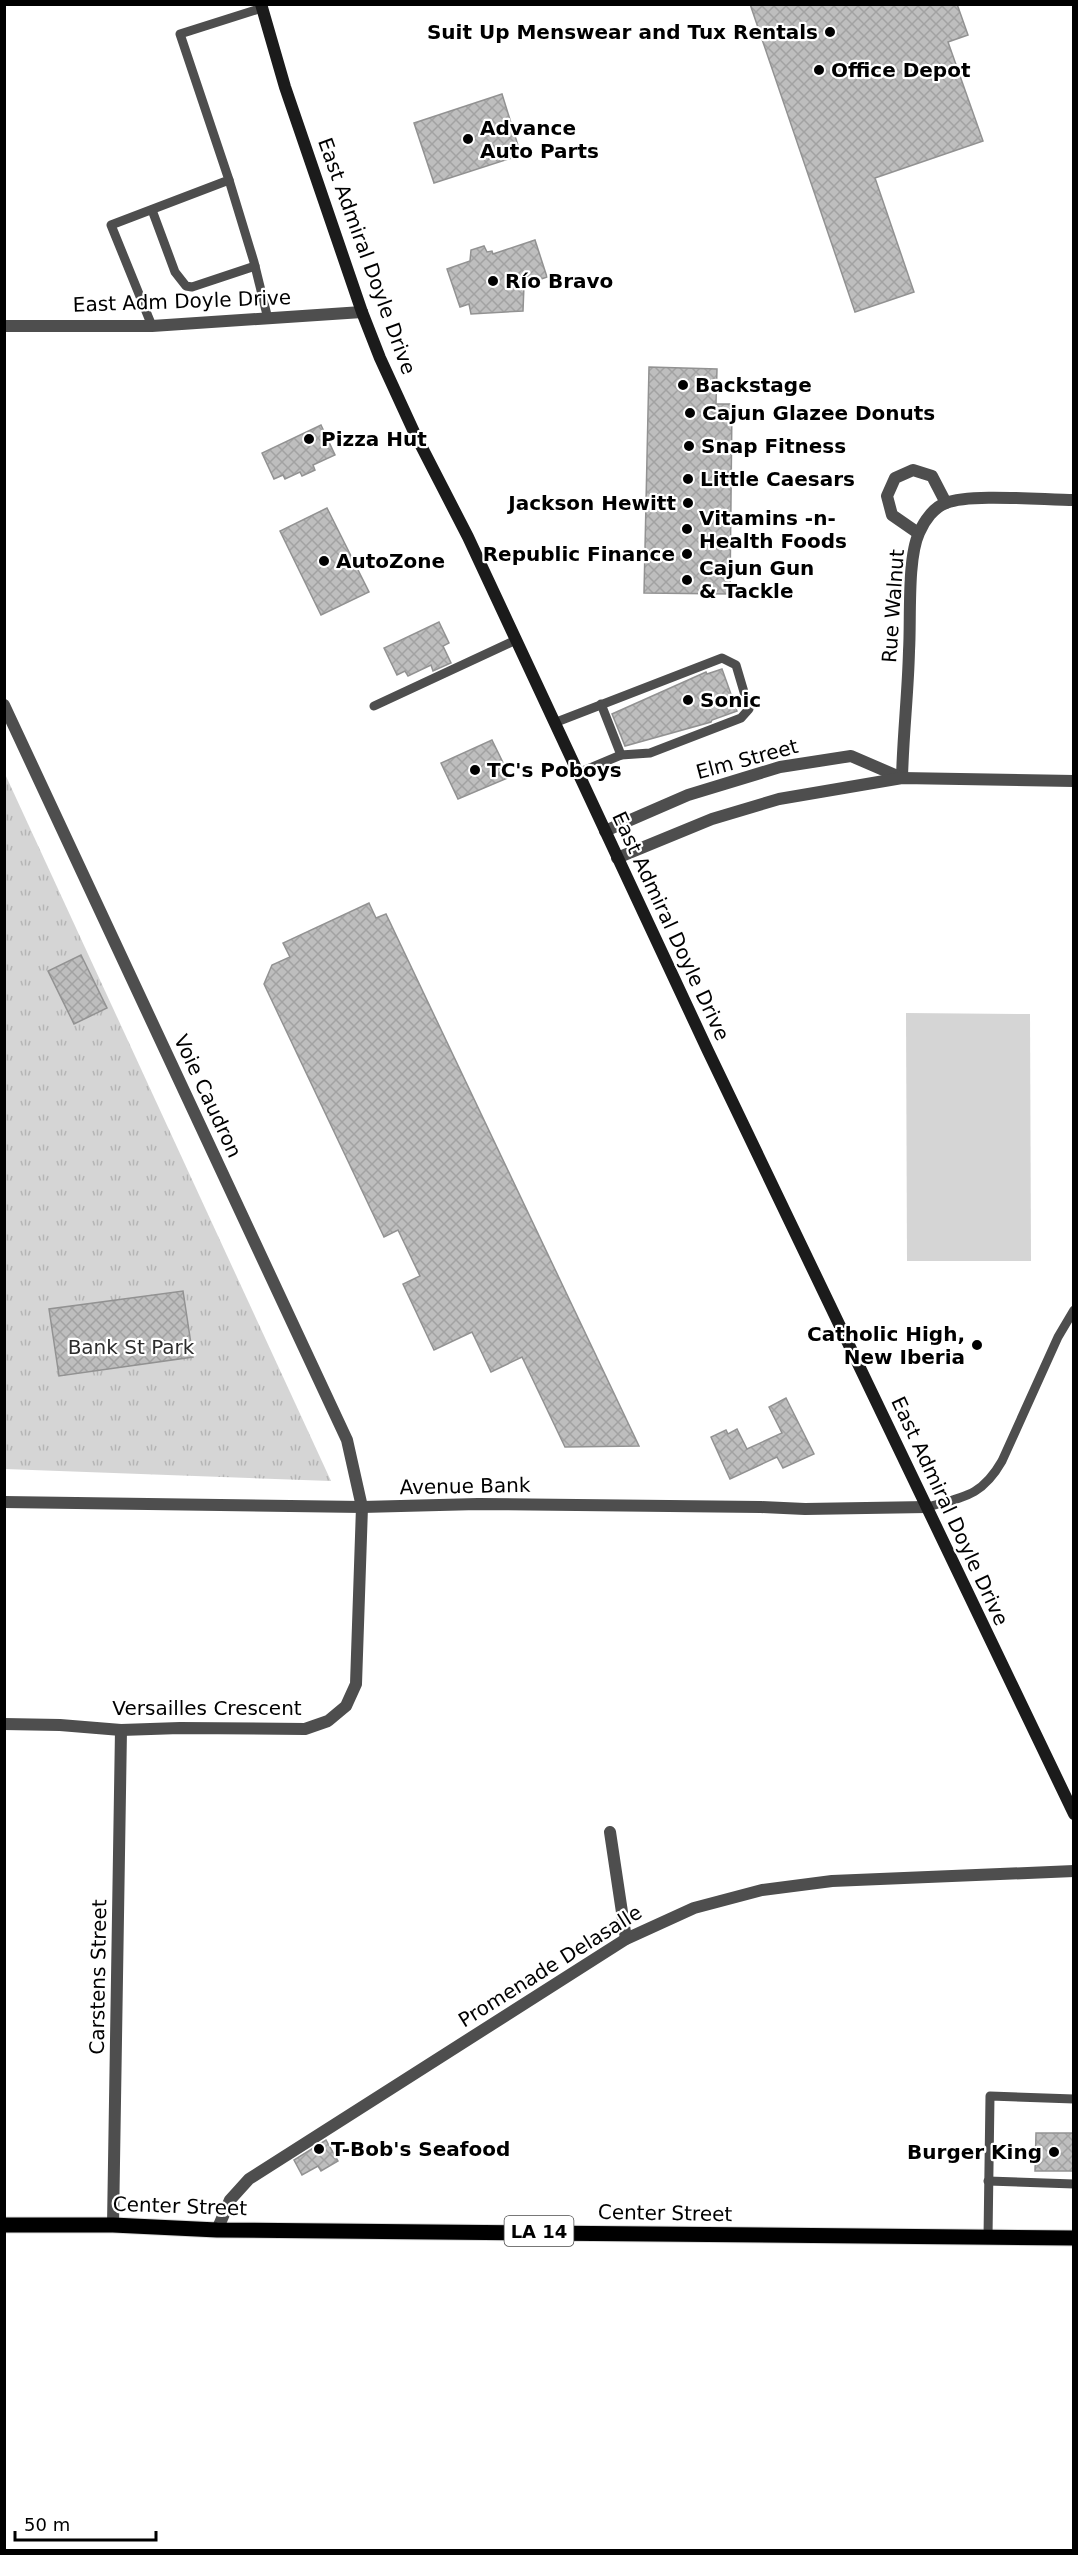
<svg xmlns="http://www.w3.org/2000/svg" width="1078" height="2555" font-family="'DejaVu Sans',sans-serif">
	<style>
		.grass { fill: #d5d5d5 }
		.park { fill: url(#park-tufts) }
		.building { fill: url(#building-cross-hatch); stroke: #929292; stroke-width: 1.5 }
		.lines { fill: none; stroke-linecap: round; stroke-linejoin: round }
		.primary-casing { stroke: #dbdbdb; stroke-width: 17 }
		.service { stroke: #4e4e4e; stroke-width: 9 }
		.minor { stroke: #4e4e4e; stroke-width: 12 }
		.secondary { stroke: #1b1b1b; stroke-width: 12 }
		.primary { stroke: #000; stroke-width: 15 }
		.poi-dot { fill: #000; stroke: #fff; stroke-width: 2 }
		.labels { text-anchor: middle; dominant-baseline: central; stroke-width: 4.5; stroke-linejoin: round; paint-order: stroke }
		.shield { fill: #fff; stroke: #4c4c4c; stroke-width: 1.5 }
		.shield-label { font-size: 18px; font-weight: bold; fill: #000 }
		.poi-label { font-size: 20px; font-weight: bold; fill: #000; stroke: #fff; text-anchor: start }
		.street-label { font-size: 20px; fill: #000; stroke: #fff }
		.park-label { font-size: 20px; fill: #2c2c2c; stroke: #fff }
	</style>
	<defs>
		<pattern id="park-tufts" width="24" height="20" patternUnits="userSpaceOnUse" patternTransform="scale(1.5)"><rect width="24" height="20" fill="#d5d5d5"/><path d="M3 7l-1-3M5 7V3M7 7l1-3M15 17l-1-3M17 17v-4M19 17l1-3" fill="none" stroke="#b5b5b5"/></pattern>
		<pattern id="building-cross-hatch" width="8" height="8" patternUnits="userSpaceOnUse" patternTransform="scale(1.5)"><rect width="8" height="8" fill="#bebebe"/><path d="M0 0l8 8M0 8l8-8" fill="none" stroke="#a2a2a2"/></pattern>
	</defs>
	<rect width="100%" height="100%" fill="#fff"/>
	<!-- grass -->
	<polygon class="grass" points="906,1013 1030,1014 1031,1261 907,1261"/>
	<!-- park -->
	<polygon class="park" points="5,774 331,1481 5,1469"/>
	<!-- building -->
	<g class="building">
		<polygon points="750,4 957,4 968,35 948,42 983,141 875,178 914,292 855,312"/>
		<polygon points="502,94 521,155 434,183 414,123"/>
		<polygon points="535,240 547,277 524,285 523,311 471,314 469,304 460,307 447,269 470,261 471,250 484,246 487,252 492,251 493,254"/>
		<polygon points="649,367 717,369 716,404 732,404 730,594 644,593"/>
		<polygon points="321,425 335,455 313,465 315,470 302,476 300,472 285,479 283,475 274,479 262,453"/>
		<polygon points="327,508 369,592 321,615 280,531"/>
		<polygon points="439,622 449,643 443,646 451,663 433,671 431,665 408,676 405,671 397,675 384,648"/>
		<polygon points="722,669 737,711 712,720 711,722 625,746 612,714 706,672 707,674"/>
		<polygon points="492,740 510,777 458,799 441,763"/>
		<polygon points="369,903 376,918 386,914 639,1446 565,1447 522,1357 491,1372 472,1332 434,1350 403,1284 420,1276 398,1230 384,1237 264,984 272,965 290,957 283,943"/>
		<polygon points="81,955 107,1008 74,1024 48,971"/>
		<polygon points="183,1291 193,1357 59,1376 49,1309"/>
		<polygon points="786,1398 814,1454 783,1468 777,1457 730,1479 711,1437 726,1430 728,1434 737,1429 747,1449 782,1433 769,1407"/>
		<polygon points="1036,2133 1074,2133 1074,2171 1035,2171"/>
		<polygon points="326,2140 338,2161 321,2171 318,2166 302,2175 294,2160"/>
	</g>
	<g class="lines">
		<!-- primary casing -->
		<g class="primary-casing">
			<polyline id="primary" points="4,2225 113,2225 217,2230 1074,2238"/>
		</g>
		<!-- service -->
		<g class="service">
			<polyline points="229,180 254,262 268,319"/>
			<polyline points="152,210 175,272 186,286 192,287 255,266"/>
			<polyline points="152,326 111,225 229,180 180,34 262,8"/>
			<polyline points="601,704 621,755"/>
			<polyline points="374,706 516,640"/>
			<polyline points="554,723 722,658 736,665 749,709 741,718 650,753 621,755 578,773"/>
			<path d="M927,1507C964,1497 982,1496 1002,1461L1058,1337L1074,1310"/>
			<polyline points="988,2181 1074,2184"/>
			<polyline points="988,2237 990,2096 1074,2099"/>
		</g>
		<!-- minor -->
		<g class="minor">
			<polyline points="4,326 152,326 362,312"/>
			<polyline points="918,533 892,515 887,496 895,478 913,470 932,476 946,503"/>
			<polyline points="4,705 347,1440 362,1507 356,1684 346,1706 328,1721 305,1729 180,1728 121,1730 60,1725 4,1724"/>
			<path d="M902,778C903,735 908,693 909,651C911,620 907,559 919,533C924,521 934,507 946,503C969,493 1045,500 1074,500"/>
			<polyline points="605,831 688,795 780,767 851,756 902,778"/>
			<polyline points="617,858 712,819 779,799 902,778 1074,781"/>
			<polyline points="4,1502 362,1507 478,1504 761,1507 805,1509 927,1507"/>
			<polyline points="610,1832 626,1939"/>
			<polyline points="113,2225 121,1730"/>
			<polyline points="217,2230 230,2200 249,2179 626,1939 694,1908 762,1890 832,1881 1074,1871"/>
		</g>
		<!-- secondary -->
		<polyline class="secondary" points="261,4 285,87 362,312 380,358 414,432 468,537 708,1051 1074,1814"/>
		<!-- primary -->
		<use href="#primary" class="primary"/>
	</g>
	<!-- markers -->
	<g class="poi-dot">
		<circle cx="830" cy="32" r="6"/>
		<circle cx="819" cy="70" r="6"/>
		<circle cx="468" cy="139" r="6"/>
		<circle cx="493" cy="281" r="6"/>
		<circle cx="683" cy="385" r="6"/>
		<circle cx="690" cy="413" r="6"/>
		<circle cx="309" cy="439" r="6"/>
		<circle cx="689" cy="446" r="6"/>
		<circle cx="688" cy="479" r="6"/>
		<circle cx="688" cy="503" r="6"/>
		<circle cx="687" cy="529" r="6"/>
		<circle cx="687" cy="554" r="6"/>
		<circle cx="324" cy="561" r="6"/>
		<circle cx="687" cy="580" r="6"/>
		<circle cx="688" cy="700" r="6"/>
		<circle cx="475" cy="770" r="6"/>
		<circle cx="977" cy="1345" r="6"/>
		<circle cx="319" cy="2149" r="6"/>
		<circle cx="1054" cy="2152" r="6"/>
	</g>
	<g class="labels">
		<!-- shield labels -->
		<rect class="shield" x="504.5" y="2216" width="69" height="30" rx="4.5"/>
		<g class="shield-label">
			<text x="539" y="2231">LA 14</text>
		</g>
		<!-- poi labels -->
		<g class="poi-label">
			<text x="818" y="32" text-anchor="end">Suit Up Menswear and Tux Rentals</text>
			<text x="831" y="70">Office Depot</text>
			<text x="480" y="128">Advance<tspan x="480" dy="23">Auto Parts</tspan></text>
			<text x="505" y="281">Río Bravo</text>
			<text x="695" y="385">Backstage</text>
			<text x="702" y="413">Cajun Glazee Donuts</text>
			<text x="321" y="439">Pizza Hut</text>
			<text x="701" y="446">Snap Fitness</text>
			<text x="700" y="479">Little Caesars</text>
			<text x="676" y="503" text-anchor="end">Jackson Hewitt</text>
			<text x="699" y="518">Vitamins -n-<tspan x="699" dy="23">Health Foods</tspan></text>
			<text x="675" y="554" text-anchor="end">Republic Finance</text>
			<text x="336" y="561">AutoZone</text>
			<text x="699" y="568">Cajun Gun<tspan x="699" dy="23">&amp; Tackle</tspan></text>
			<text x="700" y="700">Sonic</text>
			<text x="487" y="770">TC's Poboys</text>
			<text x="965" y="1334" text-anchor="end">Catholic High,<tspan x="965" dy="23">New Iberia</tspan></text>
			<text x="331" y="2149">T-Bob's Seafood</text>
			<text x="1042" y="2152" text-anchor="end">Burger King</text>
		</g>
		<!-- street labels -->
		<g class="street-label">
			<text transform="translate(367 256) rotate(70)">East Admiral Doyle Drive</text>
			<text transform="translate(182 301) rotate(-2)">East Adm Doyle Drive</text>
			<text transform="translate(893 606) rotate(-86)">Rue Walnut</text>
			<text transform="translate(747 759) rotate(-15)">Elm Street</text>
			<text transform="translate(671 926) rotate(65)">East Admiral Doyle Drive</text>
			<text transform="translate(208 1096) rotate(65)">Voie Caudron</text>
			<text transform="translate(465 1486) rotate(-1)">Avenue Bank</text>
			<text transform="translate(950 1511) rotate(65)">East Admiral Doyle Drive</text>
			<text x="207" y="1708">Versailles Crescent</text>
			<text transform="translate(550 1966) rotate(-32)">Promenade Delasalle</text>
			<text transform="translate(98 1977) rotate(-89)">Carstens Street</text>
			<text transform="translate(180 2206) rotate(2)">Center Street</text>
			<text transform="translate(665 2213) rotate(1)">Center Street</text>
		</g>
		<!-- park labels -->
		<g class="park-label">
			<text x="131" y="1347">Bank St Park</text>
		</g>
	</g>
	<!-- border -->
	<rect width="1078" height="2555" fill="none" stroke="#000000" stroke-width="12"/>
	<!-- scale -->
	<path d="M15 2531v9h141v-9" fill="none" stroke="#000000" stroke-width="3"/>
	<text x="24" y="2531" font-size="18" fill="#000000" stroke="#ffffff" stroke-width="4.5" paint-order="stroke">50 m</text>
</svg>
